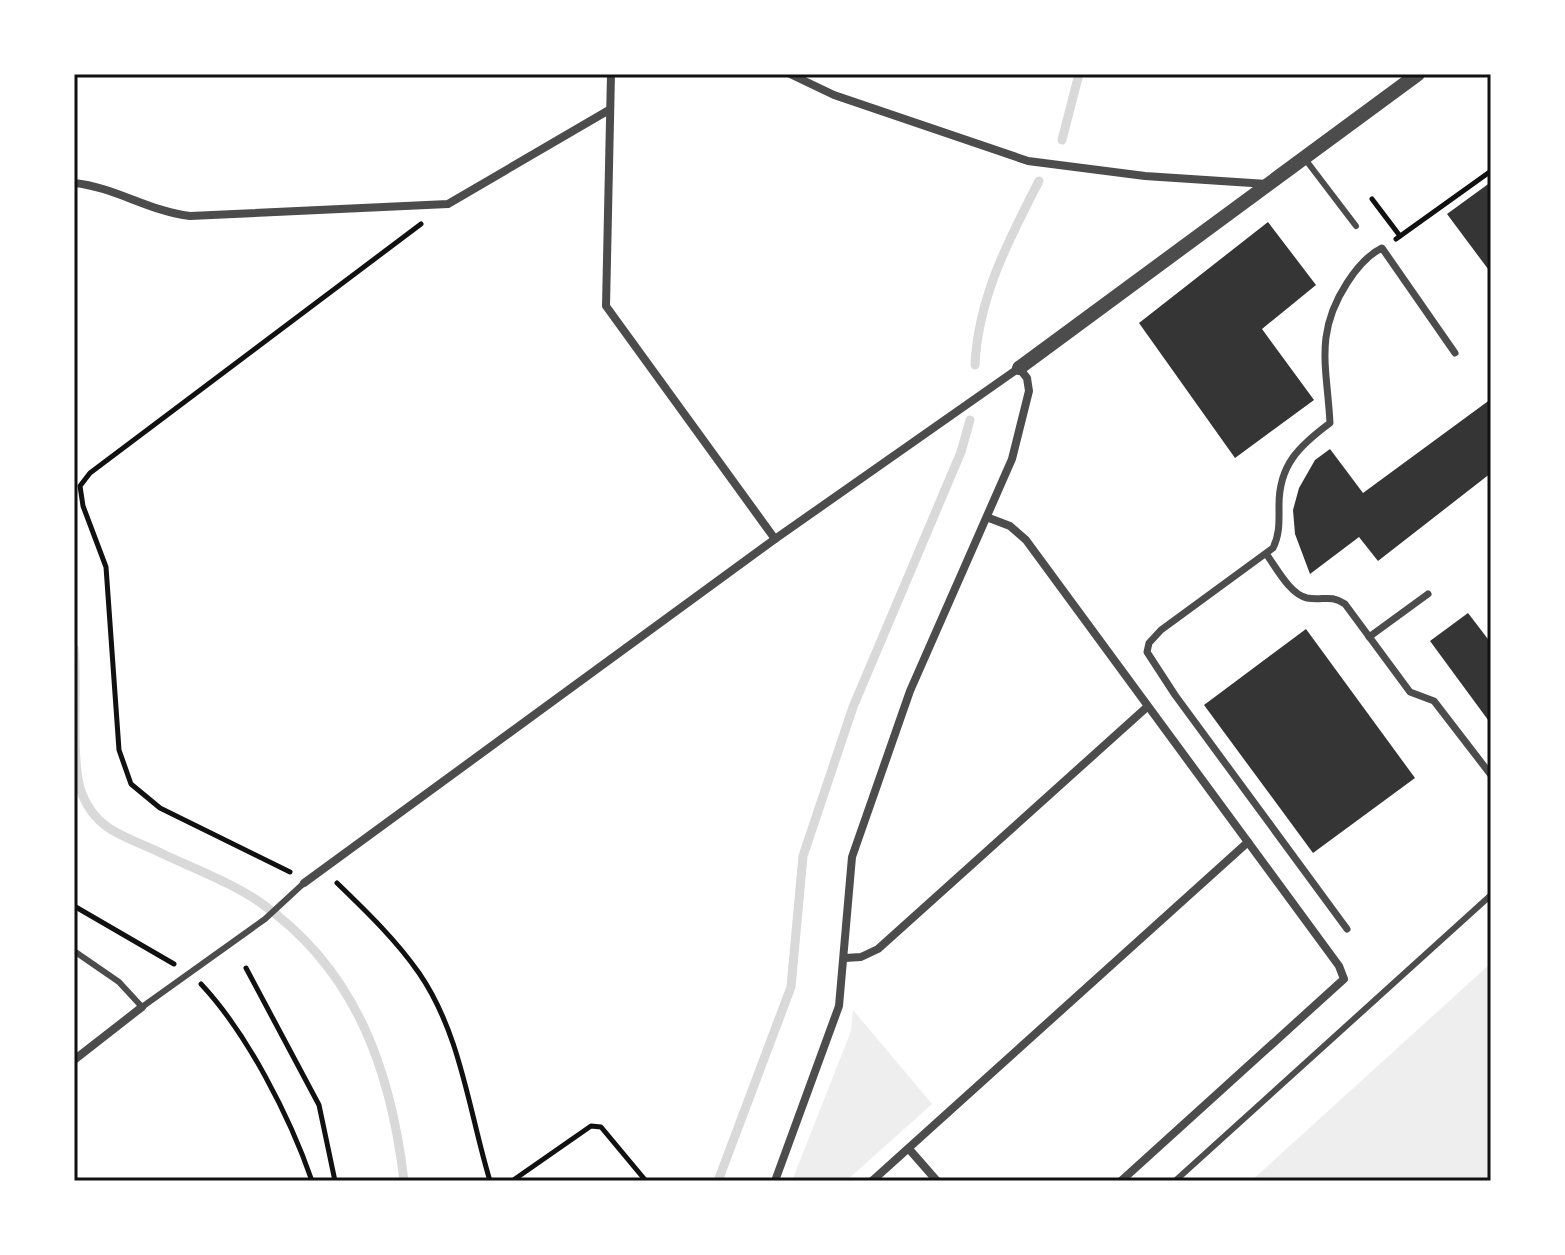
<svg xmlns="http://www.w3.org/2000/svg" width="1565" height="1255" font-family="Roboto,sans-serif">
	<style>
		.green { fill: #eee }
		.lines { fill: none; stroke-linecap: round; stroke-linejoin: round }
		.stream { stroke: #d9d9d9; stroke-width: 9 }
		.building { fill: #353535 }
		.path { stroke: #111; stroke-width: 5 }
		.service { stroke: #4c4c4c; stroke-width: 6 }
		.pedestrian { stroke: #4c4c4c; stroke-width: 7 }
		.minor { stroke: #4c4c4c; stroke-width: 8 }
		.tertiary { stroke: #4c4c4c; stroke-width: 14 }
		.neatline { fill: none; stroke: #111; stroke-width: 3 }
	</style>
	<rect width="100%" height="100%" fill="#fff"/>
	<!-- green -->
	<g class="green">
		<polygon points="1491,963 1491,1181 1251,1181"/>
		<polygon points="853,1010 932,1104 846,1181 792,1181 851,1031"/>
	</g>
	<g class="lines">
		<!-- stream -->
		<g class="stream">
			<polyline points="1062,140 1079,74"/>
			<path d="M975,365C978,298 1009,239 1039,181"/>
			<path d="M74,648C78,685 70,765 82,794C98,834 130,837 163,854C193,868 234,884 261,903C356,970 391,1070 404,1181"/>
			<polyline points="718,1181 791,987 803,856 853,707 961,452 970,420"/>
		</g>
	</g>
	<!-- building -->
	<g class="building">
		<polygon points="1491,182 1491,273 1447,214"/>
		<polygon points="1268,222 1316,285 1262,329 1314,400 1235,458 1139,323"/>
		<polygon points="1491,399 1491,473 1378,561 1359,537 1310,574 1295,534 1293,510 1299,488 1315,460 1330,449 1363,493"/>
		<polygon points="1468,613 1491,643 1491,724 1430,641"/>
		<polygon points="1306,629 1415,778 1313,853 1204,705"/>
	</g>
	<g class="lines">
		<!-- path -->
		<g class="path">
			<polyline points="1372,199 1400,236"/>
			<polyline points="1396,239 1491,171"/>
			<polyline points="290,872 160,808 131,784 119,750 106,567 83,506 80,486 90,473 421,224"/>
			<path d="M337,883C366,911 396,940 419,973C461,1034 469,1112 490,1181"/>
			<polyline points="74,906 174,964"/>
			<polyline points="246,968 319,1105 335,1181"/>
			<path d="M201,984C247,1033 290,1117 312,1181"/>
			<polyline points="512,1181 591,1126 601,1127 646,1181"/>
		</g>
		<!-- service -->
		<g class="service">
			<polyline points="1305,159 1356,226"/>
			<polyline points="74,951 119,982 142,1007 265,919 304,883"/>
			<polyline points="1175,1181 1491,895"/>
		</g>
		<!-- pedestrian -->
		<g class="pedestrian">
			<path d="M1267,555C1277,569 1290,594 1307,598C1323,601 1330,594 1345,604L1410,692L1434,701L1491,775"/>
			<polyline points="1369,637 1428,594"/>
			<path d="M1347,929L1175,695L1147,652L1149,643L1161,630L1273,548C1280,534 1279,521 1279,505C1279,465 1299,446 1330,423C1327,367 1314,334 1347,283C1356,269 1367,255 1382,248L1455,353"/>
		</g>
		<!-- minor -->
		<g class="minor">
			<polyline points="611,74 606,306 775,539"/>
			<polyline points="790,74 834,95 1028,161 1145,176 1267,184"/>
			<path d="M74,183C115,187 148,211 190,216L448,204L609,110"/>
			<polyline points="989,518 1010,526 1026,540 1339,966 1344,979 1121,1181"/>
			<polyline points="304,883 775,539 1019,368 1027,378 1029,391 1012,459 910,691 852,857 839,1006 775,1181"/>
			<polyline points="845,958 861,957 878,949 1147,707"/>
			<polyline points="74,1060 142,1007"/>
			<polyline points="909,1149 937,1181"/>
			<polyline points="872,1181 1248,842"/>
		</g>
		<!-- tertiary -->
		<polyline class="tertiary" points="1019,368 1418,74"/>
	</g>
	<!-- border -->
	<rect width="1565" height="1255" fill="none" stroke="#ffffff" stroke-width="152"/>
	<rect x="76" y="76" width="1413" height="1103" class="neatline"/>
</svg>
